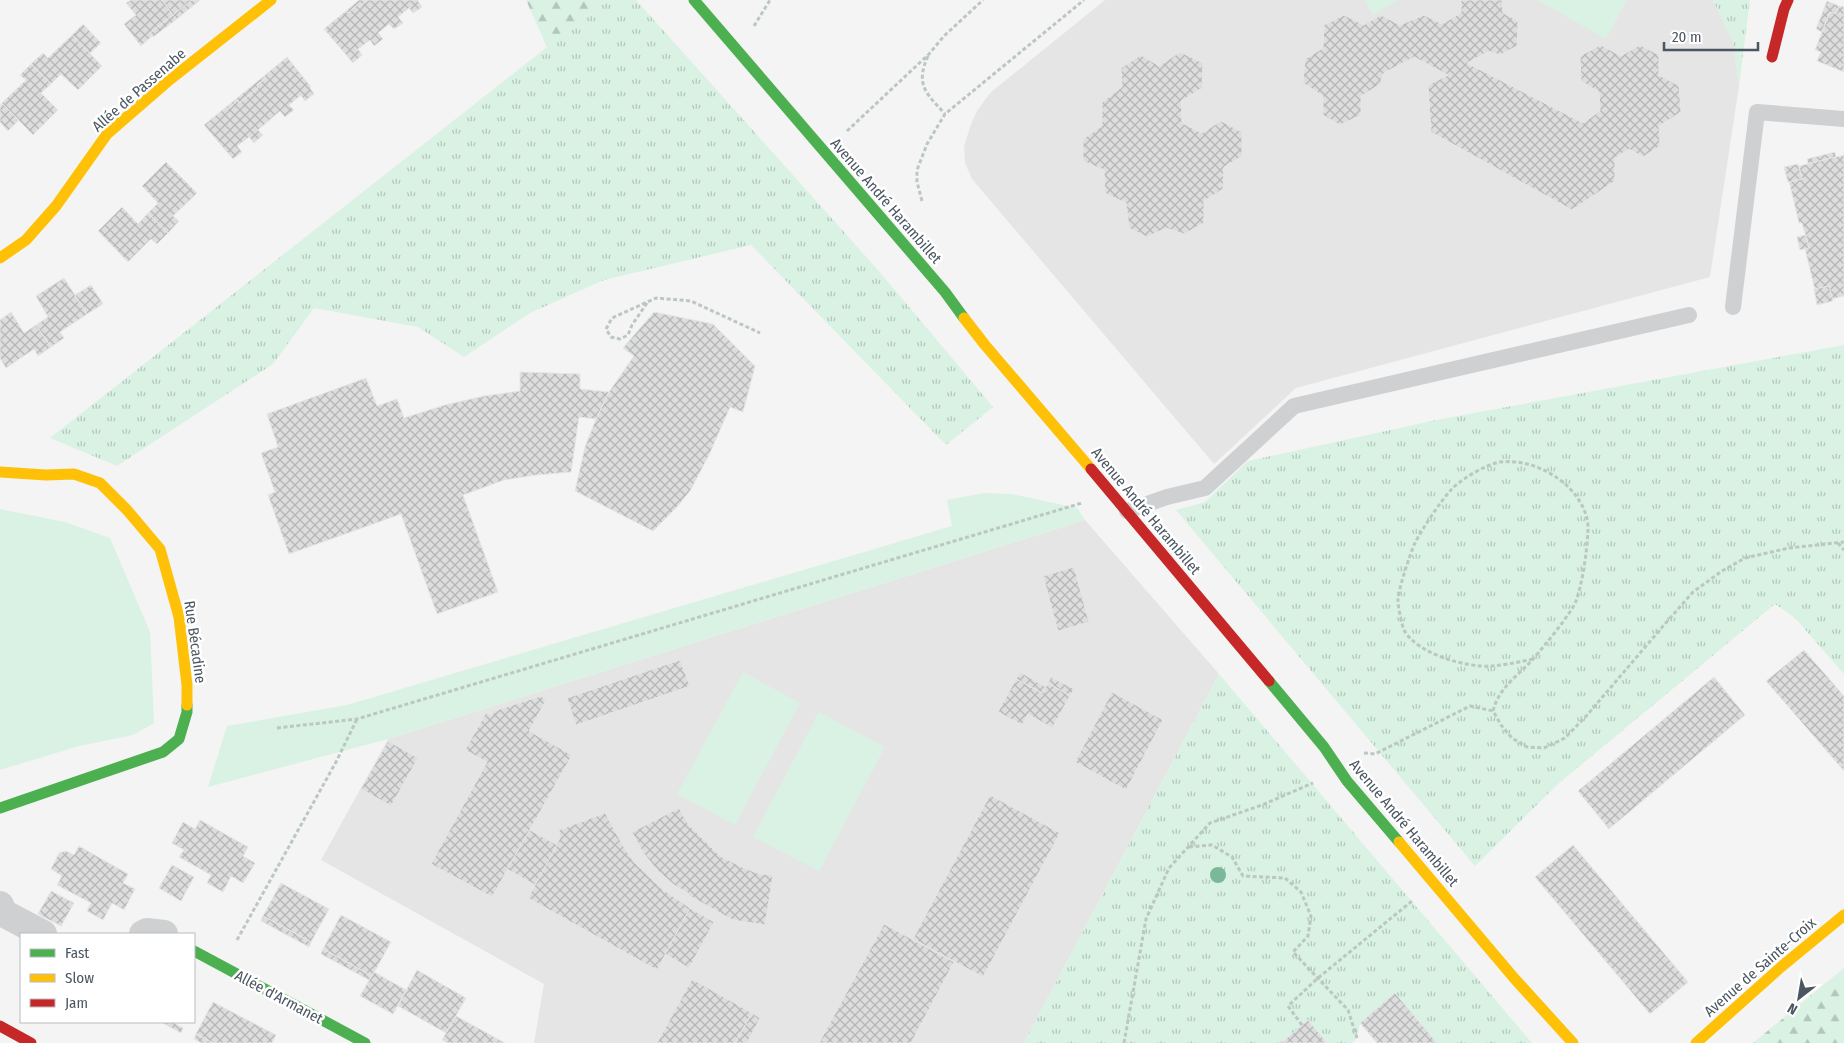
<svg xmlns="http://www.w3.org/2000/svg" width="1844" height="1043" font-family="'Fira Sans Condensed',sans-serif">
	<style>
		.education { fill: #e6e5e6 }
		.grass { fill: #d9f2e3 }
		.forest { fill: url(#forest-firs) }
		.park { fill: url(#park-tufts) }
		.building { fill: url(#building-cross-hatch); stroke: #e5e6e7 }
		.lines { fill: none; stroke-linecap: round; stroke-linejoin: round }
		.path { stroke: #bcc7c4; stroke-width: 3; stroke-dasharray: 4 2.5; stroke-linecap: butt }
		.lane { stroke: #ced0d2; stroke-width: 16 }
		.street { stroke: #ced0d2; stroke-width: 28 }
		.fast { stroke: #4caf50; stroke-width: 11 }
		.slow { stroke: #ffc107; stroke-width: 11 }
		.jam { stroke: #c62828; stroke-width: 11 }
		.tree { fill: #7ab899 }
		.labels { text-anchor: middle; dominant-baseline: central; stroke-width: 5; stroke-linejoin: round; paint-order: stroke }
		.street-label { font-size: 15px; fill: #4a5661; stroke: #fff }
	</style>
	<defs>
		<pattern id="forest-firs" width="22" height="20" patternUnits="userSpaceOnUse" patternTransform="scale(1.25)"><rect width="22" height="20" fill="#d9f2e3"/><path d="M5 1l3.5 6h-7zM16 11l3.5 6h-7z" fill="#b2c7bb"/></pattern>
		<pattern id="park-tufts" width="24" height="20" patternUnits="userSpaceOnUse" patternTransform="scale(1.25)"><rect width="24" height="20" fill="#d9f2e3"/><path d="M3 7l-1-3M5 7V3M7 7l1-3M15 17l-1-3M17 17v-4M19 17l1-3" fill="none" stroke="#b2c7bb"/></pattern>
		<pattern id="building-cross-hatch" width="8" height="8" patternUnits="userSpaceOnUse" patternTransform="scale(1.25)"><rect width="8" height="8" fill="#ddddde"/><path d="M0 0l8 8M0 8l8-8" fill="none" stroke="#b5b6b7"/></pattern>
	</defs>
	<rect width="100%" height="100%" fill="#f4f4f4"/>
	<!-- education -->
	<g class="education">
		<polygon points="1105,0 1713,0 1733,41 1739,86 1710,277 1296,388 1214,464 972,179 965,163 964,147 970,127 977,111 990,93"/>
		<polygon points="1085,520 1219,674 1024,1043 534,1043 544,984 321,860 388,739"/>
	</g>
	<!-- grass -->
	<g class="grass">
		<polygon points="1364,0 1398,0 1373,15"/>
		<polygon points="1537,0 1627,0 1606,39"/>
		<polygon points="984,493 1011,494 1077,508 1085,520 388,739 208,787 227,726 347,705 952,526 947,500"/>
		<polygon points="0,509 65,522 110,538 150,632 154,723 133,735 79,746 0,770"/>
		<polygon points="743,672 800,703 735,825 677,794"/>
		<polygon points="819,712 885,747 819,871 753,837"/>
	</g>
	<!-- forest -->
	<g class="forest">
		<polygon points="526,0 607,0 547,47"/>
		<polygon points="1844,968 1844,1043 1753,1043"/>
	</g>
	<!-- park -->
	<g class="park">
		<polygon points="607,0 636,0 878,270 993,407 946,445 751,245 604,280 530,313 464,357 418,327 314,308 273,364 117,466 50,438"/>
		<polygon points="1713,0 1750,0 1739,86 1733,41"/>
		<polygon points="1844,345 1844,674 1795,618 1775,604 1558,784 1475,866 1176,510 1205,502 1248,461 1441,419"/>
		<polygon points="1219,674 1532,1043 1437,1043 1395,993 1360,1023 1357,1038 1352,1043 1327,1043 1308,1020 1281,1043 1024,1043"/>
	</g>
	<!-- building -->
	<g class="building">
		<polygon points="131,0 162,0 173,15 150,33 152,36 141,46 124,24 136,15 126,3"/>
		<polygon points="162,0 192,0 173,15"/>
		<polygon points="192,0 200,0 177,19 173,15"/>
		<polygon points="359,0 367,0 359,7 357,5 348,13 346,11"/>
		<polygon points="367,0 419,0 418,1 422,7 413,13 409,8 398,17 403,23 394,29 389,24 378,33 383,39 374,46 370,40 358,49 362,55 353,63 324,29 346,11 348,13 357,5 359,7"/>
		<polygon points="1461,0 1502,0 1503,13 1518,21 1517,46 1500,55 1489,51 1467,63 1583,123 1600,111 1599,92 1581,81 1580,56 1601,45 1621,56 1640,45 1659,55 1659,75 1679,86 1681,112 1659,126 1660,146 1643,157 1629,149 1615,158 1615,181 1572,210 1431,132 1428,85 1448,75 1414,57 1384,73 1381,80 1381,84 1361,96 1361,115 1340,125 1323,115 1323,96 1303,83 1305,59 1323,48 1324,25 1344,15 1364,25 1381,15 1400,25 1424,15 1442,24 1461,13"/>
		<polygon points="1827,1 1839,6 1836,14 1830,12 1822,32 1816,29"/>
		<polygon points="1839,6 1844,7 1844,72 1817,61 1821,52 1815,50 1830,12 1836,14"/>
		<polygon points="173,15 177,19 153,37 150,33"/>
		<polygon points="83,24 101,43 89,54 72,35"/>
		<polygon points="72,35 102,66 78,90 61,74 51,84 31,64 43,53 48,58"/>
		<polygon points="1180,52 1203,63 1202,88 1181,101 1182,123 1202,133 1221,121 1242,132 1242,156 1224,167 1223,189 1204,201 1204,223 1184,234 1166,228 1147,237 1129,228 1126,203 1105,193 1104,170 1083,161 1083,139 1102,126 1102,102 1122,87 1121,68 1141,55 1159,66"/>
		<polygon points="287,57 311,87 310,88 314,94 305,101 301,95 289,105 294,110 285,117 280,111 258,130 263,135 254,143 249,137 237,146 242,152 233,159 204,125 226,107 228,109 238,100 239,103 258,88 257,85 266,78 264,76"/>
		<polygon points="31,64 51,84 41,93 58,110 33,135 2,103 26,80 20,75"/>
		<polygon points="264,76 266,78 257,85 258,88 239,103 238,100 228,109 226,107"/>
		<polygon points="2,103 19,120 8,131 0,122 0,106"/>
		<polygon points="1835,152 1836,157 1808,164 1807,159"/>
		<polygon points="1844,155 1844,296 1832,299 1829,286 1815,290 1805,249 1809,248 1802,223 1799,223 1789,181 1802,179 1799,166"/>
		<polygon points="166,162 197,193 173,216 179,221 168,233 148,213 158,203 142,186"/>
		<polygon points="1798,164 1802,179 1788,182 1784,167"/>
		<polygon points="122,207 138,224 148,213 168,233 157,244 151,239 128,262 98,231"/>
		<polygon points="1806,235 1809,248 1800,250 1797,237"/>
		<polygon points="64,278 87,314 60,332 64,338 51,347 36,325 48,317 36,296"/>
		<polygon points="91,285 103,304 87,314 75,295"/>
		<polygon points="1829,286 1833,301 1817,305 1814,289"/>
		<polygon points="11,312 24,333 36,325 51,347 38,356 34,349 6,368 0,358 0,320"/>
		<polygon points="654,312 713,324 755,366 743,412 730,407 709,455 690,491 676,508 653,531 575,491 585,447 596,419 609,392 634,356 623,348"/>
		<polygon points="520,372 580,374 580,389 609,392 596,419 579,417 571,472 536,475 504,480 463,495 498,592 437,614 401,514 289,554 268,495 275,492 261,453 278,447 267,414 366,378 377,406 397,399 404,418 445,405 484,396 520,391"/>
		<polygon points="1074,567 1089,622 1058,631 1043,576"/>
		<polygon points="1804,650 1844,696 1844,771 1766,681"/>
		<polygon points="680,660 690,686 576,725 567,698"/>
		<polygon points="1020,672 1046,687 1042,693 1016,679"/>
		<polygon points="1051,677 1074,689 1070,696 1048,683"/>
		<polygon points="1714,677 1745,715 1609,829 1578,791"/>
		<polygon points="1016,679 1042,693 1048,683 1070,696 1052,728 1028,714 1022,725 998,712"/>
		<polygon points="1112,692 1163,720 1126,790 1075,762"/>
		<polygon points="541,696 546,700 529,731 572,755 492,897 431,864 487,762 465,750 486,713 492,716 494,711"/>
		<polygon points="388,741 418,758 391,806 361,789"/>
		<polygon points="990,795 1060,833 983,977 913,939"/>
		<polygon points="679,808 688,824 720,856 744,868 760,874 773,875 765,925 733,920 688,895 688,893 674,885 657,870 642,851 632,832"/>
		<polygon points="605,813 625,849 635,863 662,889 690,908 657,970 528,898 560,838 559,830"/>
		<polygon points="200,820 248,847 243,856 255,863 243,883 231,876 223,892 207,883 211,875 179,857 184,850 172,843 183,822 195,829"/>
		<polygon points="530,830 557,845 535,885 507,869"/>
		<polygon points="1573,845 1688,982 1650,1014 1535,877"/>
		<polygon points="79,846 128,874 123,883 135,889 124,910 112,903 103,920 87,911 91,903 57,885 62,876 51,869 59,853 66,851 74,855"/>
		<polygon points="172,865 194,877 181,901 159,888"/>
		<polygon points="281,883 329,909 311,942 263,916"/>
		<polygon points="51,891 74,903 61,926 38,914"/>
		<polygon points="690,908 714,922 689,968 665,954"/>
		<polygon points="341,915 391,942 372,976 323,949"/>
		<polygon points="263,916 311,942 309,947 261,921"/>
		<polygon points="884,924 954,962 911,1043 819,1043"/>
		<polygon points="323,949 372,976 369,980 321,954"/>
		<polygon points="417,970 466,998 446,1033 398,1006"/>
		<polygon points="374,972 406,990 393,1014 360,996"/>
		<polygon points="692,979 752,1013 735,1043 657,1043"/>
		<polygon points="1395,993 1437,1043 1377,1043 1360,1023"/>
		<polygon points="213,1002 276,1035 272,1043 213,1043 196,1034"/>
		<polygon points="752,1013 760,1018 747,1043 735,1043"/>
		<polygon points="456,1016 505,1043 448,1043 442,1040"/>
		<polygon points="1308,1020 1327,1043 1281,1043"/>
		<polygon points="161,1022 172,1022 183,1028 181,1033"/>
		<polygon points="196,1034 213,1043 201,1043 196,1040 194,1039"/>
	</g>
	<g class="lines">
		<!-- path -->
		<g class="path">
			<polyline points="754,26 770,0"/>
			<path d="M928,56C915,85 926,93 945,114"/>
			<polyline points="847,131 929,54 944,36 983,0"/>
			<polyline points="922,201 917,182 917,170 927,144 945,114 1084,0"/>
			<polyline points="647,303 632,325 628,335 620,339 611,337 606,329 612,318 656,298 691,301 760,333"/>
			<polyline points="1838,543 1844,550"/>
			<path d="M1533,659C1519,662 1505,665 1492,666C1467,668 1417,654 1404,630C1402,625 1398,607 1398,601C1397,593 1411,551 1415,543C1422,529 1440,502 1451,490C1459,480 1487,464 1500,462C1521,460 1539,466 1556,477C1573,488 1589,509 1588,530C1587,551 1583,581 1576,601C1571,614 1544,646 1534,658C1518,676 1499,687 1493,711L1501,725L1512,738L1527,747L1544,748L1565,738L1588,714L1664,625L1693,592L1722,571L1745,558L1789,548L1844,542"/>
			<polyline points="277,728 357,719 1082,503"/>
			<polyline points="1364,753 1375,754 1470,706 1493,711"/>
			<polyline points="1189,847 1212,845 1232,857 1243,876 1285,878 1301,892 1311,916 1308,936 1293,952 1348,1010 1357,1038"/>
			<polyline points="237,940 336,762 357,719"/>
			<polyline points="1302,1025 1288,1006 1318,978 1412,901"/>
			<polyline points="1124,1043 1146,919 1169,868 1210,823 1262,805 1313,783"/>
		</g>
		<!-- lane -->
		<g class="lane">
			<polyline points="1733,307 1757,112 1844,119"/>
			<polyline points="1127,511 1167,497 1205,488 1294,406 1689,315"/>
		</g>
		<!-- street -->
		<g class="street">
			<polyline points="0,905 3,913 43,934"/>
			<polyline points="143,934 147,932 164,934"/>
		</g>
		<!-- fast -->
		<g class="fast">
			<polyline points="694,0 945,292 964,318"/>
			<polyline points="1269,681 1324,747 1347,781 1399,842"/>
			<polyline points="0,808 163,752 179,739 187,712 187,705"/>
			<polyline points="194,951 365,1043"/>
		</g>
		<!-- slow -->
		<g class="slow">
			<polyline points="0,258 26,240 56,206 107,134 167,82 271,0"/>
			<polyline points="964,318 985,345 1091,469"/>
			<polyline points="0,472 46,475 74,474 100,483 127,510 160,549 179,617 187,685 187,705"/>
			<polyline points="1399,842 1514,978 1573,1043"/>
			<polyline points="1696,1043 1781,967 1844,915"/>
		</g>
		<!-- jam -->
		<g class="jam">
			<polyline points="1772,57 1784,9 1788,0"/>
			<polyline points="1091,469 1269,681"/>
			<polyline points="0,1026 31,1043"/>
		</g>
	</g>
	<!-- trees -->
	<circle class="tree" cx="1218" cy="875" r="8"/>
	<g class="labels">
		<!-- street labels -->
		<g class="street-label">
			<text transform="translate(139 90) rotate(-41)">Allée de Passenabe</text>
			<text transform="translate(886 201) rotate(49)">Avenue André Harambillet</text>
			<text transform="translate(1146 511) rotate(50)">Avenue André Harambillet</text>
			<text transform="translate(195 642) rotate(82)">Rue Bécadine</text>
			<text transform="translate(1404 823) rotate(50)">Avenue André Harambillet</text>
			<text transform="translate(1760 967) rotate(-41)">Avenue de Sainte-Croix</text>
			<text transform="translate(279 997) rotate(28)">Allée d'Armanet</text>
		</g>
	</g>
	<!-- legend -->
	<rect x="20" y="933" width="175" height="90" fill="#ffffff" stroke="#b7bbc0"/>
	<rect x="30" y="949" width="25" height="8" fill="#4caf50" stroke="#b7bbc0"/>
	<text x="65" y="958" font-size="15" fill="#4a5661">Fast</text>
	<rect x="30" y="974" width="25" height="8" fill="#ffc107" stroke="#b7bbc0"/>
	<text x="65" y="983" font-size="15" fill="#4a5661">Slow</text>
	<rect x="30" y="999" width="25" height="8" fill="#c62828" stroke="#b7bbc0"/>
	<text x="65" y="1008" font-size="15" fill="#4a5661">Jam</text>
	<!-- north arrow -->
	<g transform="translate(1799 998) rotate(211)" stroke="#ffffff" stroke-width="4" paint-order="stroke">
	<path d="M0-4L9 19L0 12L-9 19Z" fill="#4a5661"/>
	<text y="-8" font-size="14" font-weight="bold" text-anchor="middle" fill="#4a5661">N</text>
	</g>
	<!-- scale -->
	<path d="M1664 42v8h94v-8" fill="none" stroke="#4a5661" stroke-width="2.5"/>
	<text x="1672" y="42" font-size="15" fill="#4a5661" stroke="#ffffff" stroke-width="4" paint-order="stroke">20 m</text>
</svg>
